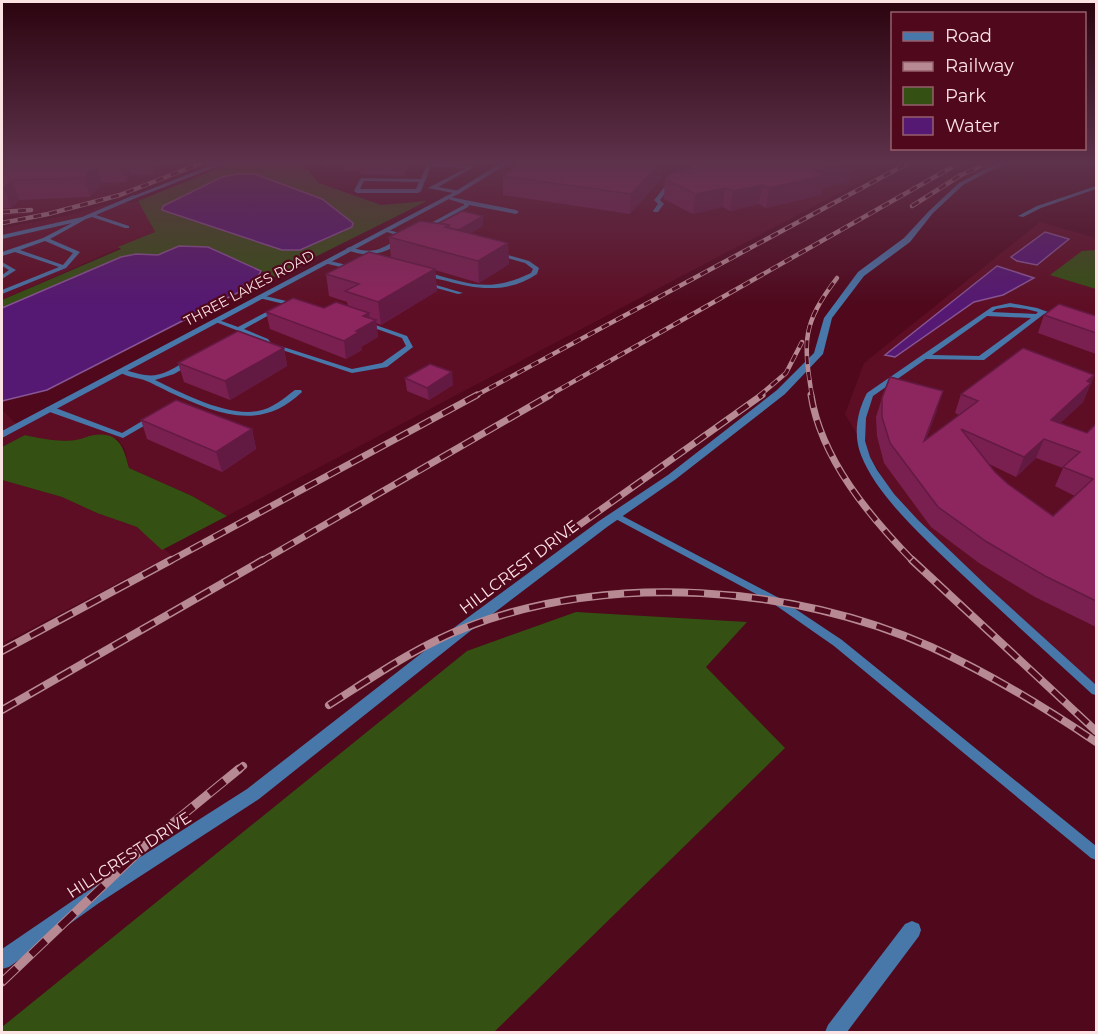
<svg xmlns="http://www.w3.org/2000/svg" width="1098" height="1034" font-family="Montserrat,sans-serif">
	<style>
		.built { fill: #5e0e24 }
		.green { fill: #345012 }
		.water { fill: #551873; stroke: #875595; stroke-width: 1.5 }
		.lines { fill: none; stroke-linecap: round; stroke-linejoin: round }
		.lane { fill: #4877a9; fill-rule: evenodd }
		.street { fill: #4877a9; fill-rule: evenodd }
		.rail-far3-casing { stroke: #b78a93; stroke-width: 4.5 }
		.rail-far2-casing { stroke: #b78a93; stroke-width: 7 }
		.rail-far1-casing { stroke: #b78a93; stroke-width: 8 }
		.rail-casing { stroke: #b78a93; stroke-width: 9 }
		.rail-far3 { stroke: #4f081c; stroke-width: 3; stroke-dasharray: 8; stroke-linecap: butt }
		.rail-far2 { stroke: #4f081c; stroke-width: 4.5; stroke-dasharray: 13; stroke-linecap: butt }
		.rail-far1 { stroke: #4f081c; stroke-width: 5; stroke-dasharray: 16; stroke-linecap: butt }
		.rail { stroke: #4f081c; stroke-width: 7; stroke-dasharray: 20; stroke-linecap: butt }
		.wall { fill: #792051; fill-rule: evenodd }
		.shaded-wall { fill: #631a42 }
		.building { fill: #8d255e; stroke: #631a42; stroke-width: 1.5; fill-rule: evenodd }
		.labels { text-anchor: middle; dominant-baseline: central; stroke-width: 4.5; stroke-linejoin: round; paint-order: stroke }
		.far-street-label { font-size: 14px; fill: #fde2e4; stroke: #4f081c }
		.street-label { font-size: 16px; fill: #fde2e4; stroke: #4f081c }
	</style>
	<rect width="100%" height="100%" fill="#4f081c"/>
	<!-- built -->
	<g class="built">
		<polygon points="2,162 200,162 117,194 42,213 2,217"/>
		<polygon points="507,162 896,163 227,516 192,496 129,468 125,450 118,439 95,435 79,440 50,441 25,435 2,447 2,410 18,426 495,172"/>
		<polygon points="120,201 128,203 138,201 155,232 2,300 2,228 65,216"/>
		<polygon points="1040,222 1096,238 1096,697 908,521 845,414 864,363"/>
		<polygon points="2,480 62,497 97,513 137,527 171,555 2,644"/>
	</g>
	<!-- green -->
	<g class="green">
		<polygon points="234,162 301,162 319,183 381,205 427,201 275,277 208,247 179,246 158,255 136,254 2,308 2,300 121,249 118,247 155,232 138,201"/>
		<polygon points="1096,250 1096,289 1050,275 1082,251"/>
		<path d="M25,435C43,439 58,442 76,440C82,439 88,436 94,435C119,431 124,448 129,468L192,496L227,516L162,550L137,527L97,513L62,497L2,480V447Z"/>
		<polygon points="576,612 747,622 706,667 785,748 494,1032 2,1032 2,1027 467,651"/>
	</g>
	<!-- water -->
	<g class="water">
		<polygon points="237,174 255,174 322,199 353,223 352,227 300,250 282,250 162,210 163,206 222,177"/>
		<polygon points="1045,232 1069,239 1037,265 1017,261 1011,257"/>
		<polygon points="179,246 208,247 261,271 256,280 243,290 47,390 2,401 2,308 121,257 136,254 158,255"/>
		<polygon points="997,266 1034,278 1003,295 974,302 895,357 885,355"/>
	</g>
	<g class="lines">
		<!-- lane -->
		<g class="lane">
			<polygon points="324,162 329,162 327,167 323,166"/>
			<path d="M428,162L472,166L474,167L438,187L460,191V193L458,194L428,188L466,168L431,166L421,191L418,193H357L354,191L360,179L362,178L421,179ZM364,181L419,182L416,189H360Z"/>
			<polygon points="694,162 699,162 696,166 707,171 707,173 703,173 691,167"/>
			<polygon points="675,183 677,183 677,185 670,187 660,200 664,204 663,205 658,212 654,212 653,211 658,204 654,200 655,199 666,185"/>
			<polygon points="1096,186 1096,189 1041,208 1023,217 1018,216 1037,206"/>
			<path d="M134,195L137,197L136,198L96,215L129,226V228H125L92,217L86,219L50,239L80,252L66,268L2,294V290L59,267L15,252L2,256V252L43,238L72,223L2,239V235L82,217ZM45,241L73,253L63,265L20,250Z"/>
			<polygon points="445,196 516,210 519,212 516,214 469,205 468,207 435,225 431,225 431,223 464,205 464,204 445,198"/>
			<path d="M384,229L404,234L405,239C388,253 367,260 346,249L349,247C372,254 379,251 399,238V236L384,231Z"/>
			<path d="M498,252L529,261L539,268L537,274C510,293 477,290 447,281C438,279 428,277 420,273L423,271C467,283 487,294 531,273L533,269L525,263L496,255V253Z"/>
			<polygon points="326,260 355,267 356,268 353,270 324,263 323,262"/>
			<polygon points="2,262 16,270 2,279 2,275 9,270 2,266"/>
			<polygon points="422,282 426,282 463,293 458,294 422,284"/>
			<polygon points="261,295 299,304 300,305 297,307 259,298 258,297"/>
			<path d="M1010,303L1037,308L1062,317L1059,319L1044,314L984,360L926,359L873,396L866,418L865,441L870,457L877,470L894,494L918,520L988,587L1096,685V695L1092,694C1046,652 1000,610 954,567C923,537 877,496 861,455C853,434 857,412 867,393L992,307ZM1010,307L1026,309L1038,312L1036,314L992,312L996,309ZM987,316L1031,318L979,356L932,355Z"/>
			<polygon points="276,307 278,308 278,310 244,329 268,339 271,343 352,369 382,363 406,346 402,338 363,324 363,322 367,322 407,336 413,347 387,367 352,373 267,345 264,341 213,321 216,319 238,327"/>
			<path d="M186,361H192L193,363L174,374L155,380C182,393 227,417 258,411C272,409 284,398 295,390H301L302,392C259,433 216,413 169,392C161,388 152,383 144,380C135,377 126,377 118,371L122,369C153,379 158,378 186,361Z"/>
			<polygon points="47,407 53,407 122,433 149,417 152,417 156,419 123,438 47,411 46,409"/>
			<polygon points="615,512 779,598 842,640 1096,846 1096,860 1091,858 834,646 771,602 612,517 611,515 612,513"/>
		</g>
		<!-- street -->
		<g class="street">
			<polygon points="219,162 229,162 136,198 131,197"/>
			<polygon points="502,162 510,162 460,193 2,438 2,431 456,191"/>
			<polygon points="1003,162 1014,162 995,168 963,185 933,213 910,242 864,276 832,318 823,354 785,394 676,479 607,527 469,632 259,799 99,903 9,967 2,969 2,949 87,891 247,789 459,624 599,521 668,475 777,390 814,353 824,318 858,272 904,238 929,211 959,183 991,166"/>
			<polygon points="912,921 919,924 921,930 919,936 847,1032 825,1032 828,1025 905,924"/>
		</g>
		<!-- rail-far3 casing -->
		<g class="rail-far3-casing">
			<g id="rail-far3">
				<polyline points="912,206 961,175 990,162"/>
				<polyline points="2,212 31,210"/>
				<polyline points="2,223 48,214 120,195 204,162"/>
				<polyline points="475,396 910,162"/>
				<polyline points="548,396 961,162"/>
				<polyline points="759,396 786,373 802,342"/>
				<path d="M812,396C803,341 802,324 837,278"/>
			</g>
		</g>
		<!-- rail-far2 casing -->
		<g class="rail-far2-casing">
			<g id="rail-far2">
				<path d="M811,395C821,459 870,517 914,562"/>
				<polyline points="568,533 762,395"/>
				<polyline points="168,562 477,395"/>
				<polyline points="260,562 550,395"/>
			</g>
		</g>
		<!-- rail-far1 casing -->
		<g class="rail-far1-casing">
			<g id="rail-far1">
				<polyline points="912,560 1096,731"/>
				<polyline points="2,651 171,560"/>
				<path d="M329,705C373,677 417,646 467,627C610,572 793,585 931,647C990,674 1043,706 1096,742"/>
				<polyline points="2,710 263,560"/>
				<polyline points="238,770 243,766"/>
			</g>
		</g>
		<!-- rail casing -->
		<g class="rail-casing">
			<polyline id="rail" points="2,982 146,845 239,769"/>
		</g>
		<!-- rail-far3 -->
		<use href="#rail-far3" class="rail-far3"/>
		<!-- rail-far2 -->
		<use href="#rail-far2" class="rail-far2"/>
		<!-- rail-far1 -->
		<use href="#rail-far1" class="rail-far1"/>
		<!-- rail -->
		<use href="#rail" class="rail"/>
	</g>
	<!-- wall -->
	<g class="wall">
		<polygon points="2,162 162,162 154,175 131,175 126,182 102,183 90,197 19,200 11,208 2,208"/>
		<polygon points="343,162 407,162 405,176 361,174 360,171 345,171"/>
		<polygon points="521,162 663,162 661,179 630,214 503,195 503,176"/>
		<polygon points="853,163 849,182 822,188 821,195 766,208 759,204 730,211 723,207 693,214 664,199 665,179"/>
		<polygon points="439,223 483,226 471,233 508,243 509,264 479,283 435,270 437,291 381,325 376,323 378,337 361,347 362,350 346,359 270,329 266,312 324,308 348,306 347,302 329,296 326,274 391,258 389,237"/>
		<polygon points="1044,315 1096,316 1096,354 1038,333"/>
		<polygon points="284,348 287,366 230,400 184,382 178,363"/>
		<path d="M1094,375L1083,402L1060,423L1087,433L1096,424V627L1035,597L979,563L931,527L884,463L877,436L876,417L882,398L937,410L926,439L959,415L955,413L961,394ZM1036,458L1063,468L1055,486L1075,496L1053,516L1008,484L995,472L989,464L1016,477Z"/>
		<polygon points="405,378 453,385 429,400 407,391"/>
		<polygon points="141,420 252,429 256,449 222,472 147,439"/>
	</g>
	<!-- shaded-wall -->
	<g class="shaded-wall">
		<polygon points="121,162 127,162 131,175 126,182 120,163"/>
		<polygon points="151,162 162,162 154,175"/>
		<polygon points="403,162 407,162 405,176"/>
		<polygon points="661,162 663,162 661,179 630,214 631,194"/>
		<polygon points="853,163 849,182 822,188 821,195 766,208 769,188 815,171"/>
		<polygon points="96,164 102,183 90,197 84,178"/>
		<polygon points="12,180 19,200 11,208 4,188"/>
		<polygon points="762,185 759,204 730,211 733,191"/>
		<polygon points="725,188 723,207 693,214 695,194"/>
		<polygon points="483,216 483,226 459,240 459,230"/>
		<polygon points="508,243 509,264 479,283 478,261"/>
		<polygon points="435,269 437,291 381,325 378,302"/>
		<polygon points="369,313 370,323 376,320 378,337 361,347 362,350 346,359 344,341 356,331 363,316"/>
		<polygon points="284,348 287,366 230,400 225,381"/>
		<polygon points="452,372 453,385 429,400 427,388"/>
		<polygon points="1094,375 1083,402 1043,439 1051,420 1087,381"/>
		<polygon points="943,391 937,410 918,460 924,441"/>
		<polygon points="252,429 256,449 222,472 216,452"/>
		<polygon points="1044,439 1036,458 1016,477 1024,457"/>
	</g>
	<!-- building -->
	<g class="building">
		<polygon points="2,162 121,162 120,163 96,164 84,178 12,180 4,188 2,188"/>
		<polygon points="521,162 661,162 631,194 503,176"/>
		<polygon points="723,162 852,162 853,163 815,171 825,175 769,188 762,185 733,191 725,188 695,194 665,179 671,173"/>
		<polygon points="462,211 483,216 459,230 449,228 449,225 439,223"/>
		<polygon points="420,221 449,225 445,227 508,243 478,261 389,237"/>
		<polygon points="369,252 435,269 378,302 345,291 359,284 326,274"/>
		<polygon points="293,298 324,308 336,302 369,313 363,316 376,320 356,331 359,332 344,341 266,312"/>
		<polygon points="1059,304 1096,316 1096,333 1044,315"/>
		<polygon points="238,331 284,348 225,381 178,363"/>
		<path d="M1023,348L1094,375L1087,381L1091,383L1051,420L1087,433L1096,424V601L1045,576L987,542L938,507L890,443L882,417V398L890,377L943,391L924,441L978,401L961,394ZM961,429L1024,457L1044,439L1080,452L1063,467L1093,479L1053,516L1008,484L995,472Z"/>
		<polygon points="430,364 452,372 427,388 405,378"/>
		<polygon points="176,400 252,429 216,452 141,420"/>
	</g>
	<!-- sky -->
	<linearGradient id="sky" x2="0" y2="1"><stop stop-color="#2b040f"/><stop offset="0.53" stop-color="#5d324b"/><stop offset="1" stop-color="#5d324b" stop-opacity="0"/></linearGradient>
	<rect width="1098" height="307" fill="url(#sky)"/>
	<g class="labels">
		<!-- far-street labels -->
		<g class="far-street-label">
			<text transform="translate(249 288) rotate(-28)">THREE LAKES ROAD</text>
		</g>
		<!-- street labels -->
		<g class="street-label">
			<text transform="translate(519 567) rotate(-37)">HILLCREST DRIVE</text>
			<text transform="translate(129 855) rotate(-33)">HILLCREST DRIVE</text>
		</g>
	</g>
	<!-- border -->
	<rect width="1098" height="1034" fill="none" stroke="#fde2e4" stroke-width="6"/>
	<!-- legend -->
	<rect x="891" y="12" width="195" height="138" fill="#4f081c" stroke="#955f6c" stroke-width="1.5"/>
	<rect x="903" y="32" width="30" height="9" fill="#4877a9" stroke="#955f6c" stroke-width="1.5"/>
	<text x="945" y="42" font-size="18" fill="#fde2e4">Road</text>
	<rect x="903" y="62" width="30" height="9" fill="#b78a93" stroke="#955f6c" stroke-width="1.5"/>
	<text x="945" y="72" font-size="18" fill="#fde2e4">Railway</text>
	<rect x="903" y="87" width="30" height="18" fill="#345012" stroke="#955f6c" stroke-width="1.5"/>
	<text x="945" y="102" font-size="18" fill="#fde2e4">Park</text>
	<rect x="903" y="117" width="30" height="18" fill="#551873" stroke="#955f6c" stroke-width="1.5"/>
	<text x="945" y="132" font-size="18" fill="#fde2e4">Water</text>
</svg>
